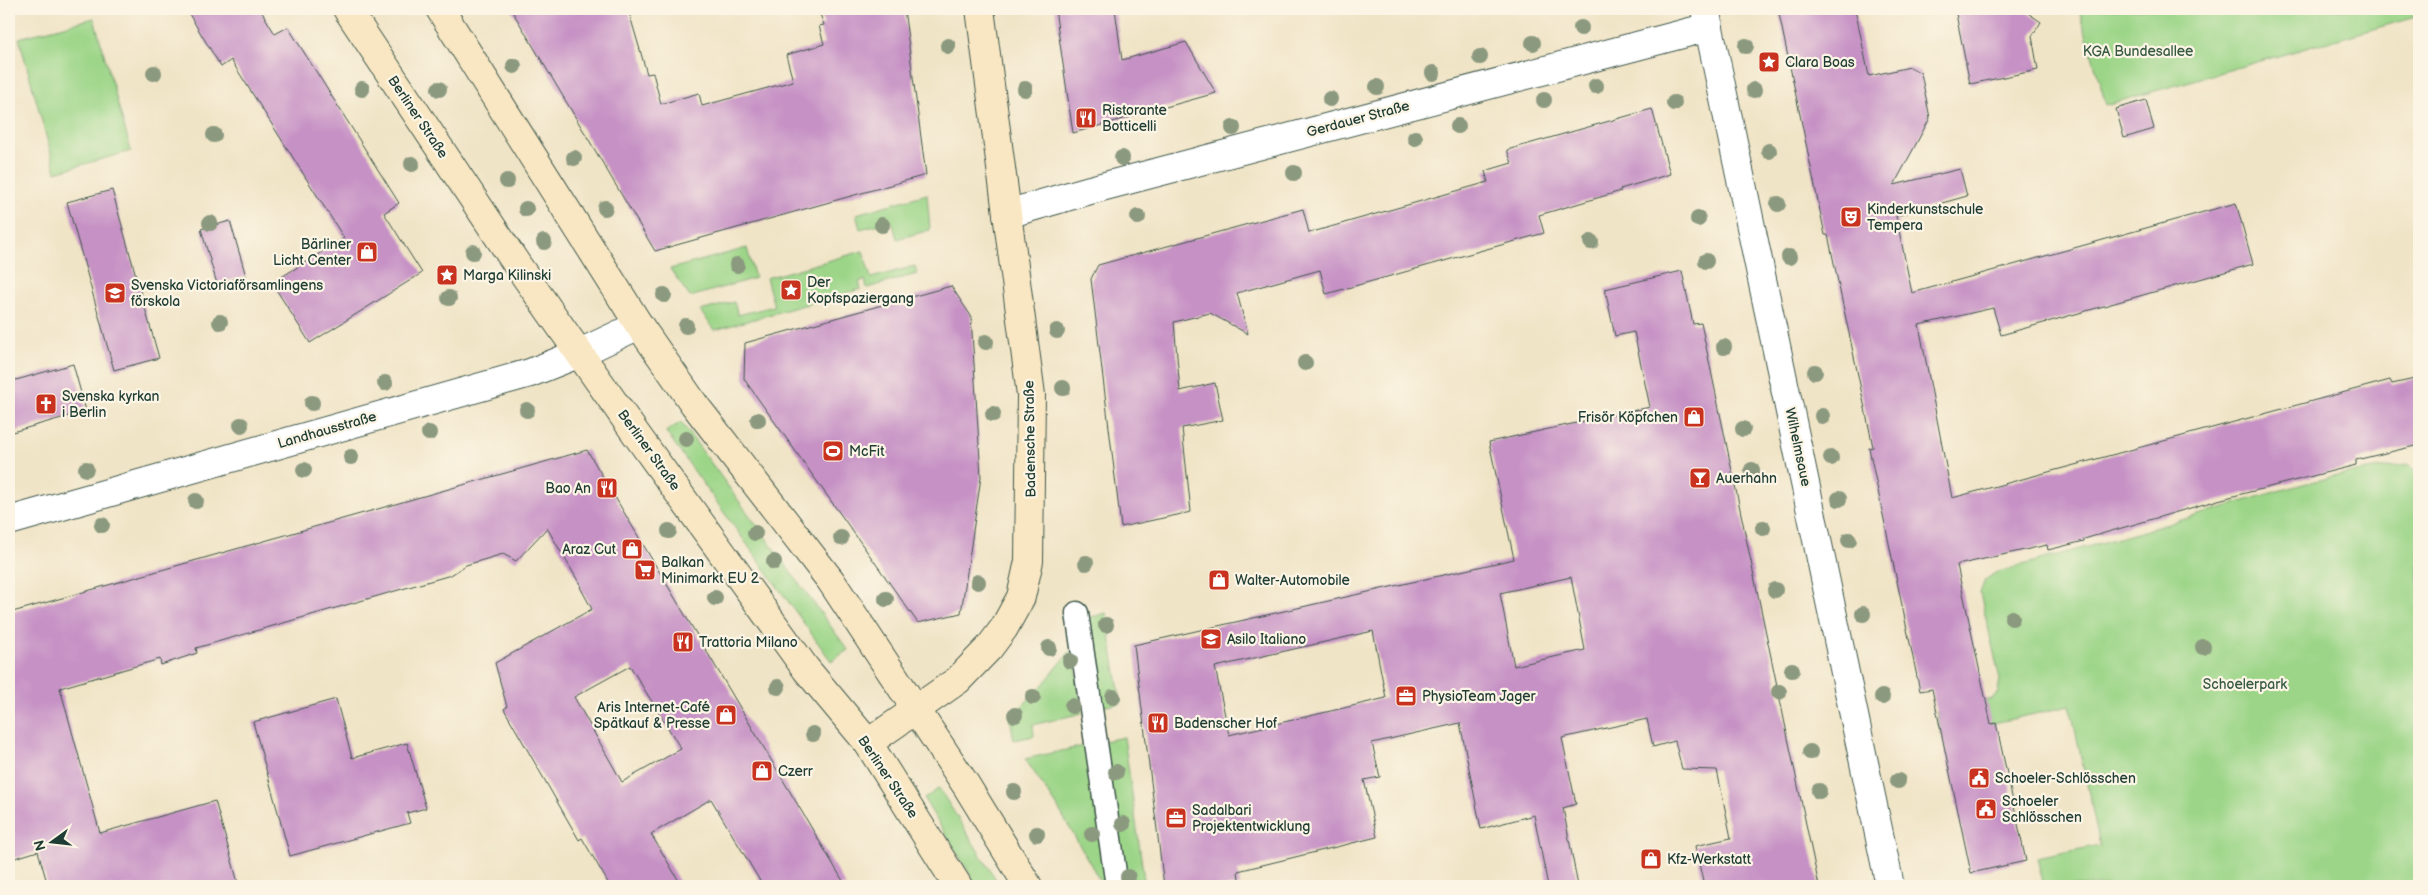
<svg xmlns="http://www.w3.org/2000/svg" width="2428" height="895" font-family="'Balsamiq Sans',sans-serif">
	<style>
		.green { fill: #9cd588; stroke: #5e895e }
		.building { fill: #c691c5; fill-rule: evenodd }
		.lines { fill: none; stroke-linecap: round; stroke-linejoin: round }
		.lane-casing { stroke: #3e564a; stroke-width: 25 }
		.street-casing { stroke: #3e564a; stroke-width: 30 }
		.secondary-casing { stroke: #3e564a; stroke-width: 30 }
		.lane { stroke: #fff; stroke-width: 22 }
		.street { stroke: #fff; stroke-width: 28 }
		.secondary { stroke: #f9e7c3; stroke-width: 28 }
		.tree { fill: #8b997f }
		.labels { text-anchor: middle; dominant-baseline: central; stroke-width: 4.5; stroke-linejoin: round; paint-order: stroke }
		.park-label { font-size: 14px; fill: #385b45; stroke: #fcf5e5 }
		.poi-label { font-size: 14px; fill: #1f3d34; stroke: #fcf5e5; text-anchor: start }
		.street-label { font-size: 14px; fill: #1f3d34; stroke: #fcf5e5 }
	</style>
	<rect width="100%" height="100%" fill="#fcf5e5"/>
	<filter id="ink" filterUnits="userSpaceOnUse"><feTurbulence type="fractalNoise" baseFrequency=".02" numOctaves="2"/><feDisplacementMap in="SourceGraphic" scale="10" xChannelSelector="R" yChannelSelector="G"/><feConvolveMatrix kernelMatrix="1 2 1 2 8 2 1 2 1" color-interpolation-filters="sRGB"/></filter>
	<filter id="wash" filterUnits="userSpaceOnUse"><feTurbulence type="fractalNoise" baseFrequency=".0096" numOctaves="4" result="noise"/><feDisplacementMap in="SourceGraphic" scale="20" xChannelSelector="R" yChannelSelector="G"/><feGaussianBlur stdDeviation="1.12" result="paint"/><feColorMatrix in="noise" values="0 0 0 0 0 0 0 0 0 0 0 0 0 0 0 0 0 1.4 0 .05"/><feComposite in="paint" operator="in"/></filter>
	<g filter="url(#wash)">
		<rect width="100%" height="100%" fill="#f0e4c6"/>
		<!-- green -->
		<g class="green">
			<polygon points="2079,9 2419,9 2419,16 2106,105"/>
			<polygon points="94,18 131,151 56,172 19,38"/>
			<polygon points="927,194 930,230 897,239 892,221 860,229 856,214"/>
			<polygon points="747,248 755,278 690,297 670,269"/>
			<polygon points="863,251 871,278 915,266 917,274 867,288 865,280 859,282 861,289 715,330 700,311 734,302 738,315 774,306 766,278"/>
			<polygon points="681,422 848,650 831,661 666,432"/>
			<path d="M2409,465L2419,473V886H2044L2037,858L2100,845L2070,706L1941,735L1936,712L1992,699L1998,692L2000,679L1980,593L1985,580L1995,573C2058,554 2122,538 2185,519C2259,497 2332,471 2409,465Z"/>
			<polygon points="1106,613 1121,703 1101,707 1087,625 1091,617"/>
			<polygon points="1073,648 1082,713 1033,725 1034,736 1014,740 1010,718 1040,688"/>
			<polygon points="1124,737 1145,886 1125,886 1104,741"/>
			<polygon points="1088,745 1110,886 1103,886 1057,806 1025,759"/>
			<polygon points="939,788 1000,886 977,886 924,799"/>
		</g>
		<g id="blocks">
			<!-- building -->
			<g class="building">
				<polygon points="186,9 260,9 275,34 288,27 399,203 384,213 422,273 310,343 272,283 344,238 231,60 221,67"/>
				<polygon points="511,9 628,9 647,74 653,73 661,104 699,93 702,106 793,81 786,55 824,44 819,26 824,25 818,9 904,9 926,175 655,251"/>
				<polygon points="1055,9 1115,9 1122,60 1186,42 1216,93 1073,133"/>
				<polygon points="1778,9 1855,9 1869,76 1910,67 1921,73 1930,118 1894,185 1960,169 1967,196 1896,216 1912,293 2236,203 2253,264 2001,335 1993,308 1919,325 1952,498 2390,380 2392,384 2419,378 2419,445 2356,460 2356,465 2218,500 2084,539 2084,541 2048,550 2047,545 1957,565 1991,724 1996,723 2026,861 1971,873 1932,689 1920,691 1869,448 1873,447 1859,380 1828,235 1825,235"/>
				<polygon points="1955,9 2022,9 2041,22 2032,36 2038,70 1970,84"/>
				<polygon points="2146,100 2154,129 2124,138 2116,109"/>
				<polygon points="1652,109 1670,174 1620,189 1621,191 1539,215 1544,233 1326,294 1320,270 1237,293 1248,334 1210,313 1174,322 1180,391 1215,383 1223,420 1182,428 1191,512 1121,527 1091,279 1098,265 1303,209 1309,233 1460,190 1488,182 1485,171 1512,163 1507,150"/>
				<polygon points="112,190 159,358 114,370 67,202"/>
				<polygon points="230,221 246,276 217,284 201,229"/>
				<path d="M1682,271L1693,324L1701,323L1819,886H1704L1695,846L1731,838L1717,770L1682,769L1675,741L1653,747L1647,719L1562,738L1576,804L1563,808L1578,886H1548L1534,815L1481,829L1460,723L1372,743L1380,777L1364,780L1377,837L1238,871L1240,886H1164L1134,645L1514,559L1489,442L1650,407L1634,332L1615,336L1605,289ZM1571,577L1585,650L1514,666L1500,593ZM1373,631L1386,698L1229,735L1215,667Z"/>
				<polygon points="951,286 971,316 981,477 961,613 918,623 744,379 745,343"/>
				<polygon points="73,364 86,411 9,433 9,382"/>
				<path d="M587,450L846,886H763L711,799L651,834L682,886H610L582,838L579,840L504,709L507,707L495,663L592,609L580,587L581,586L547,528L516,561L503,554L466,565L451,575L196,648L197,653L161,665L160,659L60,688L100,833L215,801L239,886H48L38,851L9,860V613ZM630,666L681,749L622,782L574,697Z"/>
				<polygon points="336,699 352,758 407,743 426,808 407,813 410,823 290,856 253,722"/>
			</g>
		</g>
	</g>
	<g filter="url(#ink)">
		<use href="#blocks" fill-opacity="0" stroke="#3e564a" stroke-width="1"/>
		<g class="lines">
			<!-- lane casing -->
			<g class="lane-casing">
				<polyline id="lane" points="1077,613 1117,886"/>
			</g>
			<!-- street casing -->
			<g class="street-casing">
				<g id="street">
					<polyline points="1705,9 1890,886"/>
					<polyline points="1007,214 1090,190 1709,27"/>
					<polyline points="9,521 530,373 580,353 639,325"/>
				</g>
			</g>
			<!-- secondary casing -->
			<g class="secondary-casing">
				<g id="secondary">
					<polyline points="347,9 518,266 636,434 806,669 868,743 958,886"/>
					<polyline points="440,9 639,325 694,404 831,581 966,785 1028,886"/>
					<polyline points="868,743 958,680 989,648 1004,628 1021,597 1029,561 1031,395 980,9"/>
				</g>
			</g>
			<!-- lane -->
			<use href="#lane" class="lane"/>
			<!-- street -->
			<use href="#street" class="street"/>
			<!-- secondary -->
			<use href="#secondary" class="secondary"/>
		</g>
		<!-- trees -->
		<g class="tree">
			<circle cx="1581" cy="28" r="8"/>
			<circle cx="1533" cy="43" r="8"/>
			<circle cx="948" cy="46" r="8"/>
			<circle cx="1746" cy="46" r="8"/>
			<circle cx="1480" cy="57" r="8"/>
			<circle cx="514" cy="66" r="8"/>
			<circle cx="154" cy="73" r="8"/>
			<circle cx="1433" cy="73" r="8"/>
			<circle cx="1596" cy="86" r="8"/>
			<circle cx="1377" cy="87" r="8"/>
			<circle cx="362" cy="89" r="8"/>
			<circle cx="439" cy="89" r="8"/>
			<circle cx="1025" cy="89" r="8"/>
			<circle cx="1754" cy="90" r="8"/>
			<circle cx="1330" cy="99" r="8"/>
			<circle cx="1544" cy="100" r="8"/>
			<circle cx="1674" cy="103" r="8"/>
			<circle cx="1458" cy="126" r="8"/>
			<circle cx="1233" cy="128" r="8"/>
			<circle cx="214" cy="135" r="8"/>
			<circle cx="1415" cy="138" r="8"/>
			<circle cx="1769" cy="151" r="8"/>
			<circle cx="574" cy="158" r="8"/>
			<circle cx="1122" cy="158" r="8"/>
			<circle cx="412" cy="164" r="8"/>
			<circle cx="1294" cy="173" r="8"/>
			<circle cx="507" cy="181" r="8"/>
			<circle cx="1778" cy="204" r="8"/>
			<circle cx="605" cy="208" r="8"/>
			<circle cx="526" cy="209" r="8"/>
			<circle cx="1138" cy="217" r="8"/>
			<circle cx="1698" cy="219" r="8"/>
			<circle cx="210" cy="223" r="8"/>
			<circle cx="882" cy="225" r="8"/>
			<circle cx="544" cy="242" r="8"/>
			<circle cx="1591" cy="242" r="8"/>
			<circle cx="473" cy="252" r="8"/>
			<circle cx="1789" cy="257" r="8"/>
			<circle cx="1706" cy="261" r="8"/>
			<circle cx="737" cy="265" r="8"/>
			<circle cx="664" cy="295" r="8"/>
			<circle cx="449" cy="298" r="8"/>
			<circle cx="220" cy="322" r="8"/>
			<circle cx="686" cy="326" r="8"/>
			<circle cx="1057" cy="331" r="8"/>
			<circle cx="986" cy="342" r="8"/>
			<circle cx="1724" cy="347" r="8"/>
			<circle cx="1305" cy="363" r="8"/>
			<circle cx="1815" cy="372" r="8"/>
			<circle cx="385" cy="383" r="8"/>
			<circle cx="1063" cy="388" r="8"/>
			<circle cx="312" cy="403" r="8"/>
			<circle cx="527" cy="410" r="8"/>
			<circle cx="993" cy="414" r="8"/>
			<circle cx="1822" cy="416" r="8"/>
			<circle cx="758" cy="420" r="8"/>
			<circle cx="241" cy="425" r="8"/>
			<circle cx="1743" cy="429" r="8"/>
			<circle cx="429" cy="433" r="8"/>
			<circle cx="686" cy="439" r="8"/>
			<circle cx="351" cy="457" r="8"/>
			<circle cx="1831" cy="458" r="8"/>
			<circle cx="86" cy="469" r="8"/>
			<circle cx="304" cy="470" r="8"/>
			<circle cx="1752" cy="470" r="8"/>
			<circle cx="1839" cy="499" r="8"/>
			<circle cx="196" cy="501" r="8"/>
			<circle cx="102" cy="525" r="8"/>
			<circle cx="1763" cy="528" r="8"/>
			<circle cx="669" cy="531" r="8"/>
			<circle cx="755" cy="533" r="8"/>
			<circle cx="841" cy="538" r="8"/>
			<circle cx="1849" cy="540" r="8"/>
			<circle cx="774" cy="562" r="8"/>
			<circle cx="1086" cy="563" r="8"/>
			<circle cx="978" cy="582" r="8"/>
			<circle cx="1775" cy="590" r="8"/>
			<circle cx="715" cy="598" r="8"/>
			<circle cx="886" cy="599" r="8"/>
			<circle cx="1863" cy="614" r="8"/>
			<circle cx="2012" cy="618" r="8"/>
			<circle cx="1106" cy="625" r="8"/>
			<circle cx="2203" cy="647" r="8"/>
			<circle cx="1049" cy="648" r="8"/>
			<circle cx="1070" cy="661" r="8"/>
			<circle cx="1792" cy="670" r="8"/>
			<circle cx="778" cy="687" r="8"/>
			<circle cx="1779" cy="692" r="8"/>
			<circle cx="1033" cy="697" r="8"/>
			<circle cx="1113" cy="697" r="8"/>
			<circle cx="1882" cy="697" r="8"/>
			<circle cx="1072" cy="706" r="8"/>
			<circle cx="1015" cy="715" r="8"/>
			<circle cx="813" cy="734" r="8"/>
			<circle cx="1810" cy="752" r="8"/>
			<circle cx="1116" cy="772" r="8"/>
			<circle cx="1898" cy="781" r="8"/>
			<circle cx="1819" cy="791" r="8"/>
			<circle cx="1014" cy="792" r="8"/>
			<circle cx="1123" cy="824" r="8"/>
			<circle cx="1037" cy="834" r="8"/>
			<circle cx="1092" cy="834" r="8"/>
			<circle cx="1128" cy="877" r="8"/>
		</g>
	</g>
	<!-- icons -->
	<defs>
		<g id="sight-square" transform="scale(1.125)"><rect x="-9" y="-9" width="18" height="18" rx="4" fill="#c8321e" stroke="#fcf5e5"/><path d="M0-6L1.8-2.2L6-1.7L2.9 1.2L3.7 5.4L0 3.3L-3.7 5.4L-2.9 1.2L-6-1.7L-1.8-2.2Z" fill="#fff"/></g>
		<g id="restaurant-square" transform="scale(1.125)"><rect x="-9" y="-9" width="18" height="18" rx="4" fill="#c8321e" stroke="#fcf5e5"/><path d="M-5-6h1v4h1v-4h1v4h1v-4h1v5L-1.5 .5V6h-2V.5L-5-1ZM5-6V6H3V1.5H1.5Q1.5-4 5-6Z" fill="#fff"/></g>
		<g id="theatre-square" transform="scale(1.125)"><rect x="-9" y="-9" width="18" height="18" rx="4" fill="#c8321e" stroke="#fcf5e5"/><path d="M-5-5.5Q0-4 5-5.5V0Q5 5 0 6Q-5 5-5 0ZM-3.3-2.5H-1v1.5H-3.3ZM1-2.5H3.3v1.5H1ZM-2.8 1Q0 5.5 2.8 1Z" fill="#fff"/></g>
		<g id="shop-square" transform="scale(1.125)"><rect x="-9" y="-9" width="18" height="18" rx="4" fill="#c8321e" stroke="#fcf5e5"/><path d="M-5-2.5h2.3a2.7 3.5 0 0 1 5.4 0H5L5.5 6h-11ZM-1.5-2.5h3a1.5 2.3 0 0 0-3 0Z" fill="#fff"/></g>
		<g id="school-square" transform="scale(1.125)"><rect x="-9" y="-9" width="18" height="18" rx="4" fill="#c8321e" stroke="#fcf5e5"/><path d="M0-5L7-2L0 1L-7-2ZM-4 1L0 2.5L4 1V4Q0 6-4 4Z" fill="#fff"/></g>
		<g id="church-square" transform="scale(1.125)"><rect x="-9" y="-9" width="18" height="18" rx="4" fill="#c8321e" stroke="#fcf5e5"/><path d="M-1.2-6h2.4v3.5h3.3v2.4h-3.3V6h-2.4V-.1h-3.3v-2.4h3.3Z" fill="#fff"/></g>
		<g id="stadium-square" transform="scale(1.125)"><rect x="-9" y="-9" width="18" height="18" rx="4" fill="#c8321e" stroke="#fcf5e5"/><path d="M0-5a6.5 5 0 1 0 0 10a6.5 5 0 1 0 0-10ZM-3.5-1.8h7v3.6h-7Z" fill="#fff"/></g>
		<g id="bar-square" transform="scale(1.125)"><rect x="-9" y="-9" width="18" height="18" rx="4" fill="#c8321e" stroke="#fcf5e5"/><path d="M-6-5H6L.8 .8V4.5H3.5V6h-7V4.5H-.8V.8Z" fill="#fff"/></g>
		<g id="supermarket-square" transform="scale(1.125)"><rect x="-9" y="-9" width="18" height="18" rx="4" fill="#c8321e" stroke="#fcf5e5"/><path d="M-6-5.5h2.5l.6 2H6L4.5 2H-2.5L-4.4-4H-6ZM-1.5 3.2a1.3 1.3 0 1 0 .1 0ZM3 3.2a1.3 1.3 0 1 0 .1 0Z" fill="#fff"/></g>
		<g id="office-square" transform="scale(1.125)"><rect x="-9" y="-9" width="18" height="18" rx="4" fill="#c8321e" stroke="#fcf5e5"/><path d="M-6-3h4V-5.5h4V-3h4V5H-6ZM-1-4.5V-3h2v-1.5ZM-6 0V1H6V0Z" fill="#fff"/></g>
		<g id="civic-square" transform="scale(1.125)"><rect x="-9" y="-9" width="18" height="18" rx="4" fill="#c8321e" stroke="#fcf5e5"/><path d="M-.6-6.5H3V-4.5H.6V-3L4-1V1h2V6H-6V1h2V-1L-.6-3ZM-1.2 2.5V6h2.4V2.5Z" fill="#fff"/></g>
	</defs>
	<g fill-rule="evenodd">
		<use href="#sight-square" x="1769" y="62"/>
		<use href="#restaurant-square" x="1086" y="118"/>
		<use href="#theatre-square" x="1851" y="217"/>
		<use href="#shop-square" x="367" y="252"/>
		<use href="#sight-square" x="447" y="275"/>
		<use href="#sight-square" x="791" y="290"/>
		<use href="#school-square" x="115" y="293"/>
		<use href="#church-square" x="46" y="404"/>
		<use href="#shop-square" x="1694" y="417"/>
		<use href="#stadium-square" x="833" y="451"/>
		<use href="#bar-square" x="1700" y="478"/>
		<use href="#restaurant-square" x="607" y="488"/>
		<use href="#shop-square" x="632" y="549"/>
		<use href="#supermarket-square" x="645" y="570"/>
		<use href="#shop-square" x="1219" y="580"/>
		<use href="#school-square" x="1211" y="639"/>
		<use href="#restaurant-square" x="683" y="642"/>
		<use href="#office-square" x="1406" y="696"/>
		<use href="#shop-square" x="726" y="715"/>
		<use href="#restaurant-square" x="1158" y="723"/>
		<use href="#shop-square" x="762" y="771"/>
		<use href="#civic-square" x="1979" y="778"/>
		<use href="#civic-square" x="1986" y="809"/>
		<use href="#office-square" x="1176" y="818"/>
		<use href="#shop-square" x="1651" y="859"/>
	</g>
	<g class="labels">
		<!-- park labels -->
		<g class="park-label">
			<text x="2138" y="51">KGA Bundesallee</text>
			<text x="2245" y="684">Schoelerpark</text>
		</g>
		<!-- poi labels -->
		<g class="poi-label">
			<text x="1785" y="62">Clara Boas</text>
			<text x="1102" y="110">Ristorante<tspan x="1102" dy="16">Botticelli</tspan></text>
			<text x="1867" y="209">Kinderkunstschule<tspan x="1867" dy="16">Tempera</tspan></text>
			<text x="351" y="244" text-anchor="end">Bärliner<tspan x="351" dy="16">Licht Center</tspan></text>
			<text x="463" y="275">Marga Kilinski</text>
			<text x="807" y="282">Der<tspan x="807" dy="16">Kopfspaziergang</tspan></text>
			<text x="131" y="285">Svenska Victoriaförsamlingens<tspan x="131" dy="16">förskola</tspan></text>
			<text x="62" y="396">Svenska kyrkan<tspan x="62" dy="16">i Berlin</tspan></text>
			<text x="1678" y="417" text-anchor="end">Frisör Köpfchen</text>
			<text x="849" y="451">McFit</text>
			<text x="1716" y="478">Auerhahn</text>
			<text x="591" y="488" text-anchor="end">Bao An</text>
			<text x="616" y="549" text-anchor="end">Araz Cut</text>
			<text x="661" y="562">Balkan<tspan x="661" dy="16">Minimarkt EU 2</tspan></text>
			<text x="1235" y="580">Walter-Automobile</text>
			<text x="1227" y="639">Asilo Italiano</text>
			<text x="699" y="642">Trattoria Milano</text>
			<text x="1422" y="696">PhysioTeam Jager</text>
			<text x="710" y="707" text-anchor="end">Aris Internet-Café<tspan x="710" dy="16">Spätkauf &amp; Presse</tspan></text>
			<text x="1174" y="723">Badenscher Hof</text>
			<text x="778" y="771">Czerr</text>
			<text x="1995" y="778">Schoeler-Schlösschen</text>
			<text x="2002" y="801">Schoeler<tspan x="2002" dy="16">Schlösschen</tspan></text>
			<text x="1192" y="810">Sadalbari<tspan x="1192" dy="16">Projektentwicklung</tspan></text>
			<text x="1667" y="859">Kfz-Werkstatt</text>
		</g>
		<!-- street labels -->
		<g class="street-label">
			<text transform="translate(418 117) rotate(56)">Berliner Straße</text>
			<text transform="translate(1358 119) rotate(-15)">Gerdauer Straße</text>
			<text transform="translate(327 430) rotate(-16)">Landhausstraße</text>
			<text transform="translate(1030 439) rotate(-91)">Badensche Straße</text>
			<text transform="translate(1798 447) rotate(78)">Wilhelmsaue</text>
			<text transform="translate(649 450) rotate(54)">Berliner Straße</text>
			<text transform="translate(888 777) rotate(56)">Berliner Straße</text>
		</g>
	</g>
	<!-- margin -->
	<rect width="2428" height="895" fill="none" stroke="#fcf5e5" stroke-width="30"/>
	<!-- north arrow -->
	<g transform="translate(52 842) rotate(255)" stroke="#fcf5e5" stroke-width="4" paint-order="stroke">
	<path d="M0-4L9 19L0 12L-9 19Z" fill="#1f3d34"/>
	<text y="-8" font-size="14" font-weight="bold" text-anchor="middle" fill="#1f3d34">N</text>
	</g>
</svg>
